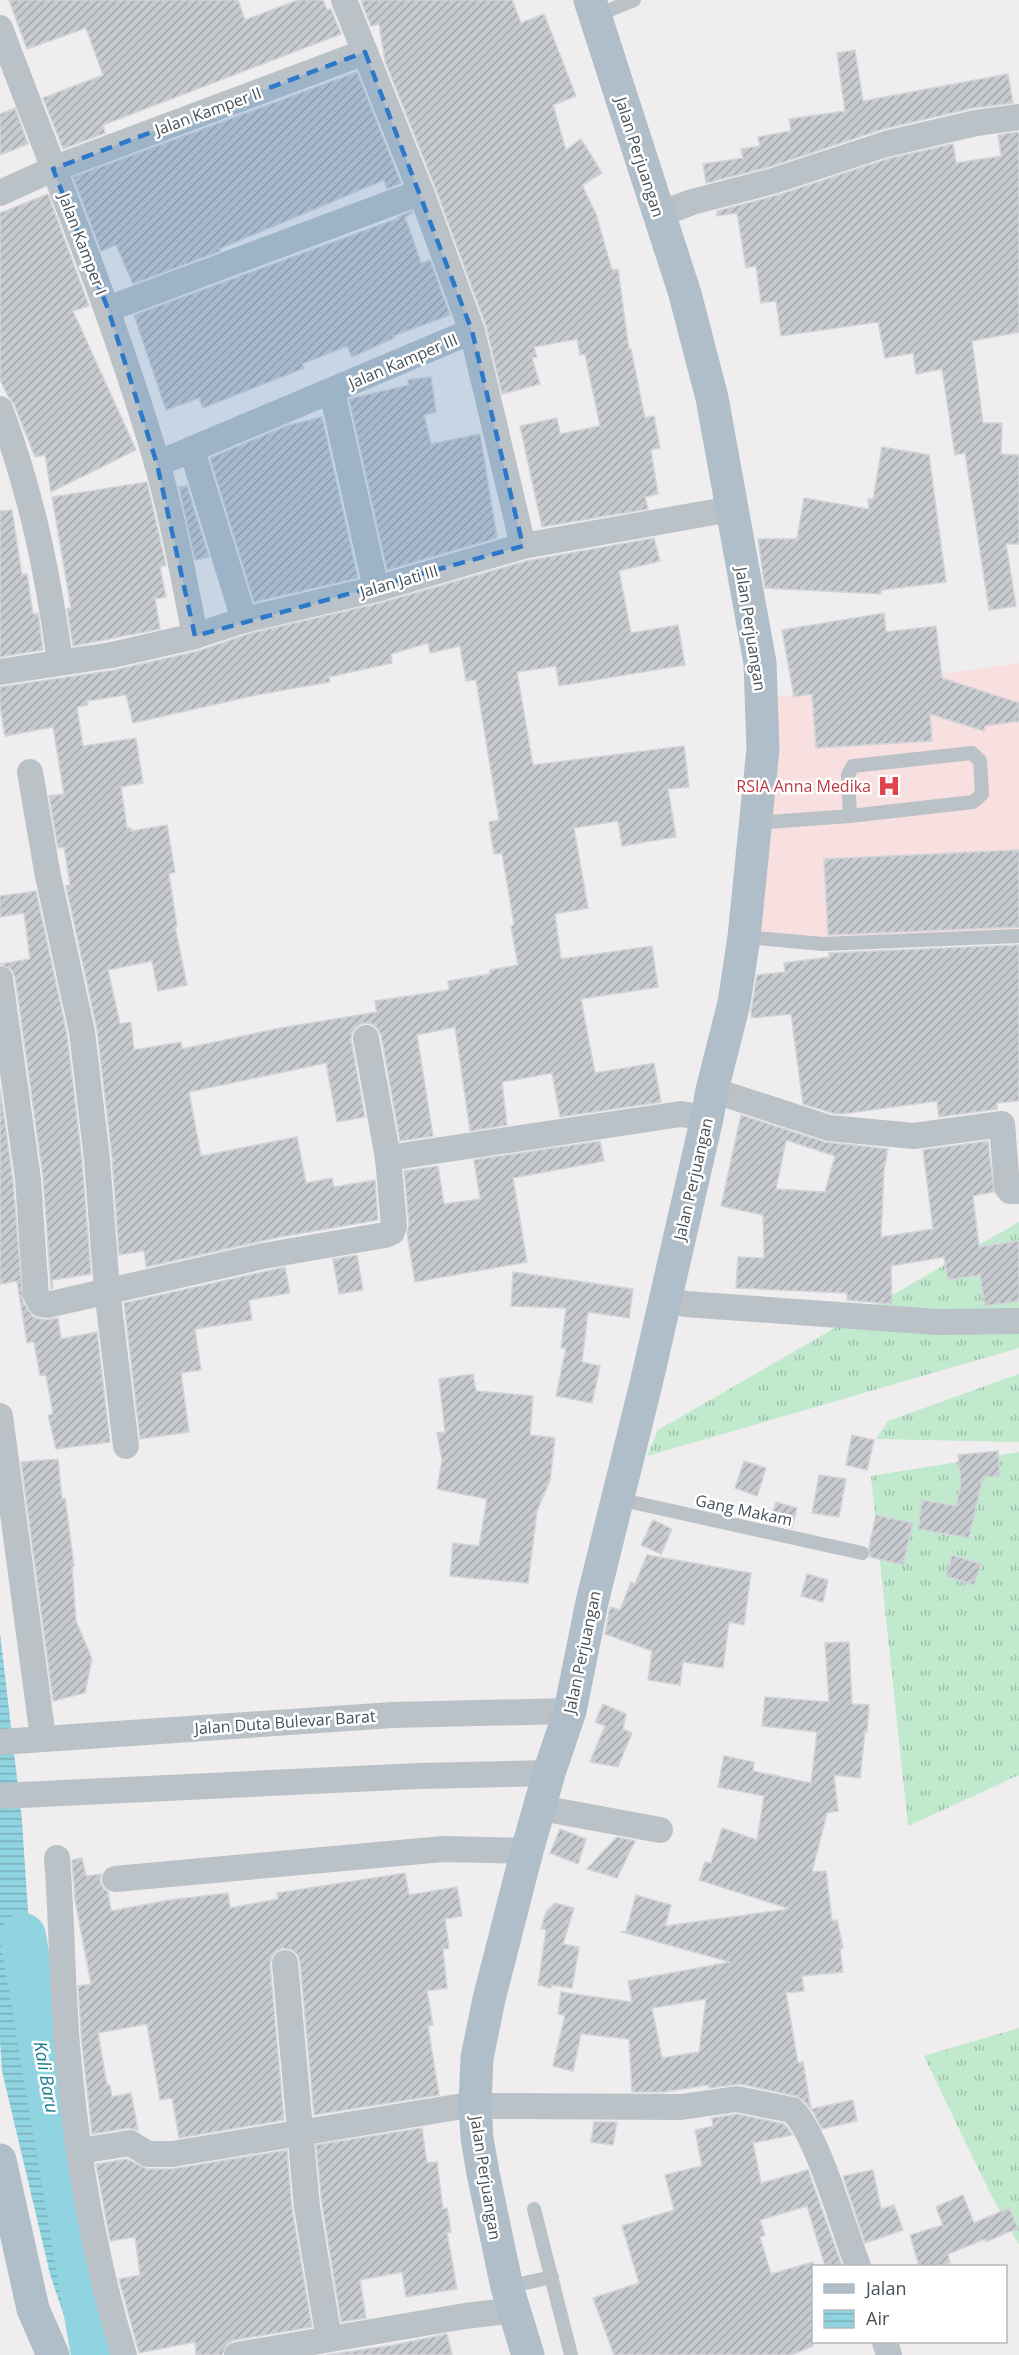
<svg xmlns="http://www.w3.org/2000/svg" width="1019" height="2355" font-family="'Open Sans',sans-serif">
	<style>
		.medical { fill: #f7e0df }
		.grass { fill: url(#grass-tufts) }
		.water { fill: url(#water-rules) }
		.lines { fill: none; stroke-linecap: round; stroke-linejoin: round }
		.river { stroke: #91d4e1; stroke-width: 46 }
		.building { fill: url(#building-hatch); stroke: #d2d4d8; stroke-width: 1.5; fill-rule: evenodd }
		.lane { stroke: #bac2c8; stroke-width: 14 }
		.street { stroke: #bac2c8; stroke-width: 26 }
		.primary { stroke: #afbec9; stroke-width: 33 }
		.marked { fill: #2d79c9; fill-opacity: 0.2; stroke: #2d79c9; stroke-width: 4.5; stroke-dasharray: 12 8; stroke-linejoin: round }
		.labels { text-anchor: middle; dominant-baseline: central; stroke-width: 5; stroke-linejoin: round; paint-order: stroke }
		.street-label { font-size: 16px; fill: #475158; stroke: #fff }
		.health-label { font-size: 16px; fill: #be3a42; stroke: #fff; text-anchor: end }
		.water-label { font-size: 18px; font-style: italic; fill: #1b7d8f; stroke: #fff }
	</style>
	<defs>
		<pattern id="grass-tufts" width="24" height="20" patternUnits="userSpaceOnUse" patternTransform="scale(1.5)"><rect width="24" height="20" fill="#c0e9cd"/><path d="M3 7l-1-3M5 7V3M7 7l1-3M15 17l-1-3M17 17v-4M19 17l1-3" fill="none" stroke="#9ebfa9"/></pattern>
		<pattern id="water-rules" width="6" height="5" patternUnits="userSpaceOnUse" patternTransform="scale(1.5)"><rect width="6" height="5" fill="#91d4e1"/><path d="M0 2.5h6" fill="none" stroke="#78aeb9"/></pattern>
		<pattern id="building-hatch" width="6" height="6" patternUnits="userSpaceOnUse" patternTransform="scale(1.5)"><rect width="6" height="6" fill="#c7cacf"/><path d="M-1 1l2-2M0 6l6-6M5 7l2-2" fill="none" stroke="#a3a6ab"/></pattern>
	</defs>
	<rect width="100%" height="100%" fill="#efeded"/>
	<!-- medical -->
	<polygon class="medical" points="1019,663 1019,936 890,941 744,937 762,699"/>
	<!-- grass -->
	<g class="grass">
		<polygon points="1019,1222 1019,1348 647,1456 658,1430"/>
		<polygon points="1019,1374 1019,1442 876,1439 888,1421"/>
		<polygon points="1019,1452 1019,1775 908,1826 871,1476"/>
		<polygon points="1019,2028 1019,2245 989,2191 924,2056"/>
	</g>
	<!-- water -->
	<polygon class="water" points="0,1633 22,1821 38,2063 67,2268 92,2355 77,2355 50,2274 2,2071 0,2041"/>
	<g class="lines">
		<!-- river -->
		<polyline class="river" points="23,1936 94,2355"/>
	</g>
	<!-- building -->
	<g class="building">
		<polygon points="9,0 238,0 245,20 298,0 323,0 327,10 331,9 341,34 103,125 105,133 63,149 43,98 103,75 86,28 27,49"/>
		<polygon points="364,0 512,0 521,23 544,14 576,96 553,105 566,150 581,139 602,173 582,185 596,214 612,270 618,269 629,350 631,349 645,418 654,416 660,448 651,450 658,494 645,497 648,509 542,527 520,426 557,418 560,434 600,426 585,354 580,355 577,339 534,347 537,357 532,358 540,384 502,394 486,326 435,187 385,61 379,24 371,26 361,1"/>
		<polygon points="855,50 863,101 1008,74 1013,103 973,108 883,129 769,167 706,183 703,164 743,158 741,149 760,146 758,137 791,131 789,119 845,111 837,53"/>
		<polygon points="357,72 401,183 387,189 384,180 219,249 220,251 133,284 116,245 101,251 73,177"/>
		<polygon points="15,108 28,144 0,155 0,114"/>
		<polygon points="1017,132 1019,133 1019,332 972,341 983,423 1002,423 1001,454 1019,455 1019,544 1006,544 1016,606 989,610 965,453 955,455 942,369 916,374 913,353 885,358 878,322 781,336 776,301 761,303 756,266 746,268 737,213 717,216 717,211 778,195 890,158 953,144 956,163 1001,156 998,135"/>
		<polygon points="48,194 89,306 73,311 136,450 51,492 45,455 35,457 14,404 8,396 0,380 0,213"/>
		<polygon points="412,211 413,213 405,217 421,263 430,260 450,315 393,336 394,338 352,357 347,346 302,364 304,368 203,408 199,398 166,410 134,315 399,218 398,217"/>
		<polygon points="431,377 436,412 424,415 431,444 480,434 497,538 387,570 349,399 409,385 408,380"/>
		<polygon points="322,417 358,578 254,602 210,458 286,426"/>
		<polygon points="882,447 929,455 946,582 881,590 881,594 765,588 758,539 797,539 804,498 869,509 868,499 873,499"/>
		<polygon points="147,482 166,565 160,567 166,597 155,599 160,629 73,646 67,609 71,608 52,497"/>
		<polygon points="187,486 209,557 195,560 179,487"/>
		<polygon points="12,510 22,575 27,574 33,614 38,613 43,650 0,657 0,511"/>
		<path d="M654,538L660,561L619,571L631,633L678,625L685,665L559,686L556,666L517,672L533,765L684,746L689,787L668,789L676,837L622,846L618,821L574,828L588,908L555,914L561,959L652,946L658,987L581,999L595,1073L654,1063L661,1102L560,1117L552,1073L502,1082L507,1125L470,1131L455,1027L417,1035L433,1136L400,1141L381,1035L377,1028L372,1024L363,1023L356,1027L352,1032L351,1040L365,1117L337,1122L326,1063L189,1092L201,1156L297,1137L306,1183L332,1178L334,1187L375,1180L378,1220L280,1237L146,1267L144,1251L119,1255L112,1157L97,1030L66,886L70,885L64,847L58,848L49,796L64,794L53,727L5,736L0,706V687L115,670L198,651L248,634L380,603L526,561ZM428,643L430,653L460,646L466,681L476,680L499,820L489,822L494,854L502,853L514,925L511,926L518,965L490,970V974L448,981L449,990L375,1001L377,1012L280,1028L182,1049L181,1042L134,1050L131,1022L120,1024L108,970L152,961L158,991L187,985L175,927L177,926L169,874L175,872L167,825L131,831V828H127L121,787L143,783L136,738L83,746L77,707L88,705L87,701L126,695L133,723L256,695L330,682L329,677L392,663L391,654Z"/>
		<polygon points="884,613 886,632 936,626 942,678 1019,703 1019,721 985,726 984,731 930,714 932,741 816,748 812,694 794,697 782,630"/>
		<polygon points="1019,850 1019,927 828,935 824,859"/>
		<polygon points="36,891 67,1034 82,1160 91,1274 52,1280 53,1288 51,1289 43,1177 15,977 11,969 0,964 30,959 24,913 0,917 0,896"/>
		<polygon points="1019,945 1019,1101 997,1103 997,1109 939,1117 937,1101 842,1114 832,1113 803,1104 791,1014 752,1018 751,1012 757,975 785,972 784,963 829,957 829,953"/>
		<polygon points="0,1087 13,1181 23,1302 33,1317 45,1320 58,1318 61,1339 97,1332 110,1442 56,1449 48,1415 53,1414 46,1375 40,1376 34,1342 27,1343 17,1281 0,1284"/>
		<path d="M741,1115L825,1142L888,1149L884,1170L881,1237L933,1229L923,1150L988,1141L994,1192L973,1196L979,1247L1019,1241V1301L985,1306L980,1275L948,1280L944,1257L891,1266L892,1304L847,1300V1293L736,1288L738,1257L764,1258L763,1215L721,1206ZM786,1140L835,1156L825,1192L776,1189Z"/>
		<polygon points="600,1141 604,1161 513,1178 527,1262 415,1282 407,1233 409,1225 404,1171 438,1166 444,1204 480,1199 474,1160"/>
		<polygon points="357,1255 363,1290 339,1294 333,1259"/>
		<polygon points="285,1267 290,1293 249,1300 252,1320 195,1329 201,1370 181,1373 189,1432 140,1439 124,1303"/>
		<polygon points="513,1272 633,1289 629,1318 588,1312 582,1362 600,1366 592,1403 556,1396 566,1348 561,1348 566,1308 511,1306"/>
		<polygon points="473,1374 476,1391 533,1396 530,1435 555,1438 550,1480 537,1511 528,1583 450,1576 453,1543 479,1546 487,1499 437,1489 442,1460 437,1433 445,1432 439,1379"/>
		<polygon points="852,1435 874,1440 867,1470 846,1465"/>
		<polygon points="998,1451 1000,1476 983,1477 969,1538 918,1529 922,1500 956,1506 961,1484 958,1455"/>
		<polygon points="58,1459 62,1499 65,1498 74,1566 72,1566 76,1621 92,1659 85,1693 53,1701 21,1462"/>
		<polygon points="744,1461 766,1468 757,1496 735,1488"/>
		<polygon points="819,1475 846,1479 839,1517 812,1513"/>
		<polygon points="776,1502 797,1508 792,1528 770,1523"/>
		<polygon points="876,1515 913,1523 903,1565 870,1557 869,1547"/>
		<polygon points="653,1520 672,1529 661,1554 641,1545"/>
		<polygon points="647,1555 751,1573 744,1625 729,1622 723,1668 683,1662 680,1685 648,1680 652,1651 605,1634 610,1607 620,1610 631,1582 635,1584"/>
		<polygon points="952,1555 981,1564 974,1585 946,1576"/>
		<polygon points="807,1574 828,1580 823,1602 801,1596"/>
		<path d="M849,1642L852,1704L869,1705L867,1732L865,1731L860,1778L834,1775L838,1811L827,1813L812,1872L826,1871L832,1921L837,1920L843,1948L840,1949L843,1972L802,1976L804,1991L786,1993L798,2063L803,2062L811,2109L853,2100L857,2121L822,2129L813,2112L804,2101L796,2096L740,2084L709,2088L708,2085L664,2092H632L629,2039L581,2034L573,2071L553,2066L565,2015L558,2014L561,1992L632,2002L628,1981L730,1962L622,1932L626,1931L636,1895L671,1905L665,1926L790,1909L699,1880L705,1862L711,1863L722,1828L757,1840L764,1796L718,1787L724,1756L754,1762L753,1771L811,1783L817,1732L762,1726L765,1697L829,1702L825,1643ZM706,1999L699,2052L662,2058L652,2008Z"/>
		<polygon points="603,1704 626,1714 623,1729 632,1733 618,1767 590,1762 605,1726 595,1722"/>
		<polygon points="560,1829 586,1839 578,1864 550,1853"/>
		<polygon points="617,1837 635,1841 617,1878 587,1869"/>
		<polygon points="82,1858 86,1876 101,1874 100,1881 103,1888 108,1892 111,1911 170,1900 228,1893 230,1908 278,1899 277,1893 405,1873 409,1895 457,1887 462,1916 445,1919 449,1948 443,1949 447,1988 427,1991 433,2025 428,2026 439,2095 314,2115 300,1962 298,1955 292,1950 283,1948 276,1951 272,1956 270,1964 284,2120 179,2138 172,2098 160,2100 147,2024 98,2033 107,2085 110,2085 112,2097 131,2093 138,2130 128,2128 92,2134 82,2045 78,1986 91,1984 75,1900 72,1860"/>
		<polygon points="555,1903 574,1908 563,1944 579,1947 572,1988 552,1985 551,1988 538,1985 546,1930 541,1929 546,1912"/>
		<polygon points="737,2114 784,2124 789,2130 792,2135 753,2143 761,2183 808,2170 842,2266 825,2266 807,2206 760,2220 765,2235 760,2237 771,2274 813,2262 813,2346 791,2355 614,2355 593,2298 639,2283 622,2226 674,2210 665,2175 702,2166 695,2130 713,2126 712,2118"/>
		<polygon points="594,2122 617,2122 613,2145 591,2142"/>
		<polygon points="422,2128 427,2163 437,2162 443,2209 447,2208 451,2232 447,2233 457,2289 406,2297 402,2272 360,2280 366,2318 341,2322 322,2205 316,2145"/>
		<polygon points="287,2150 292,2209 312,2327 234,2340 227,2344 222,2355 196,2355 195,2342 139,2353 119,2279 140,2275 135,2237 110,2241 96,2164 127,2159 147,2169 172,2169"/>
		<polygon points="873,2170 881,2209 894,2205 903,2230 865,2243 843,2176"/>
		<polygon points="963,2195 974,2223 1009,2208 1018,2228 986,2242 985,2239 948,2254 950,2263 937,2266 919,2266 910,2235 943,2225 936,2207"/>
		<polygon points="447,2334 452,2355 326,2355 394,2345"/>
	</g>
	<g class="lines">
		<!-- lane -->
		<g class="lane">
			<polyline points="595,16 634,0"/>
			<polyline points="756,823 850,816 973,802 982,794 980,761 972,753 853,766 848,775 850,816"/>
			<polyline points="744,937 823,944 1019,936"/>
			<polyline points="618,1499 862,1553"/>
			<polyline points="534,2209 571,2355"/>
			<polyline points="507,2287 552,2277"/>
		</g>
		<!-- street -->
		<g class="street">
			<path d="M0,28C54,172 114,315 157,463C173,520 184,578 195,636"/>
			<polyline points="0,193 53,169 365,52"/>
			<polyline points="658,215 692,202 773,181 886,144 976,123 1019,117"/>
			<polyline points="108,309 421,192"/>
			<polyline points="332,391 376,589"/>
			<path d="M0,409C31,491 48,574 60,661"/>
			<polyline points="192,450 244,620"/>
			<polyline points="157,464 472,331"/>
			<polyline points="523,546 731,509"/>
			<polyline points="0,672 112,655 195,636 244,620 376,589 523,546 472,331 421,192 344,0"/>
			<polyline points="30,772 47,871 82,1032 97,1159 107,1290 126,1446"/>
			<polyline points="0,979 28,1179 36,1295 41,1304 47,1305 263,1256 385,1235 392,1232 394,1226 388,1158 681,1114 707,1118"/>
			<polyline points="366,1038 388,1158"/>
			<polyline points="712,1090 829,1128 914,1136 1002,1124 1007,1187 1010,1191 1019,1191"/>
			<polyline points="666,1300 686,1304 937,1322 1019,1321"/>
			<polyline points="0,1416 43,1738"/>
			<polyline points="0,1742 392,1715 570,1711"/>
			<polyline points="0,1796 418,1776 549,1773"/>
			<polyline points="541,1808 660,1830"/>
			<path d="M57,1858C62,1921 62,1983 67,2046C76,2150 93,2255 124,2355"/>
			<polyline points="115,1879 443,1849 527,1851"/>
			<polyline points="285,1963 307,2207 329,2339"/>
			<path d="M80,2151L130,2143L148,2154H172L475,2104L487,2106L681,2107L737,2099L792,2110C817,2132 844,2231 858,2266"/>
			<polyline points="885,2342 889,2355"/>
			<polyline points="237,2355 465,2316 515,2310"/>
		</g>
		<!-- primary -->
		<g class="primary">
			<polyline points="0,2160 33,2309 53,2355"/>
			<polyline points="528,2355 507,2287 483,2173 477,2138 475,2104 477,2058 489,1999 527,1851 549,1773 570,1711 592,1602 646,1384 707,1118 712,1090 734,1003 744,937 763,749 760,663 712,398 685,294 590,0"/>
		</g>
	</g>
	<!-- marked area -->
	<path class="marked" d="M365,52L472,331L523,546L195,636L157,464L108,309L53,169Z"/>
	<!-- icons -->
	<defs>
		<g id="hospital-bare" transform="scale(1.8)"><path d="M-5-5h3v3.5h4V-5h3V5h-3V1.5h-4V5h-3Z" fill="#e0444e" stroke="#fff" stroke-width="2.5" paint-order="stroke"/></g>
	</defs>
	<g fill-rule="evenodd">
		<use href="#hospital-bare" x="889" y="786"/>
	</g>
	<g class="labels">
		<!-- street labels -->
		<g class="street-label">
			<text transform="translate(208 111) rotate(-20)">Jalan Kamper II</text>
			<text transform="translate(640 157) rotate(72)">Jalan Perjuangan</text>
			<text transform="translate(83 244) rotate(69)">Jalan Kamper I</text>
			<text transform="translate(403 361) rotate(-23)">Jalan Kamper III</text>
			<text transform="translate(399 581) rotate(-16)">Jalan Jati III</text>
			<text transform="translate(751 629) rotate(81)">Jalan Perjuangan</text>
			<text transform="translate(693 1179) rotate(-77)">Jalan Perjuangan</text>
			<text transform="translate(744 1510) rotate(12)">Gang Makam</text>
			<text transform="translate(582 1652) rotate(-78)">Jalan Perjuangan</text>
			<text transform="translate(285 1722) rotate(-4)">Jalan Duta Bulevar Barat</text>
			<text transform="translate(486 2178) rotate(81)">Jalan Perjuangan</text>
		</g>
		<!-- health labels -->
		<g class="health-label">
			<text x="871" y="786">RSIA Anna Medika</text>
		</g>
		<!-- water labels -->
		<g class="water-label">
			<text transform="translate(47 2077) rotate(80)">Kali Baru</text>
		</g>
	</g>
	<!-- legend -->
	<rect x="812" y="2265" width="195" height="78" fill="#ffffff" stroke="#b5b9bc" stroke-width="1.5"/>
	<rect x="824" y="2284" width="30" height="9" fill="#afbec9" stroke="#b5b9bc" stroke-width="1.5"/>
	<text x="866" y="2295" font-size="18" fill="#475158">Jalan</text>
	<rect x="824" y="2310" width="30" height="18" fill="url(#water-rules)" stroke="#b5b9bc" stroke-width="1.5"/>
	<text x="866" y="2325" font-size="18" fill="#475158">Air</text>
</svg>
